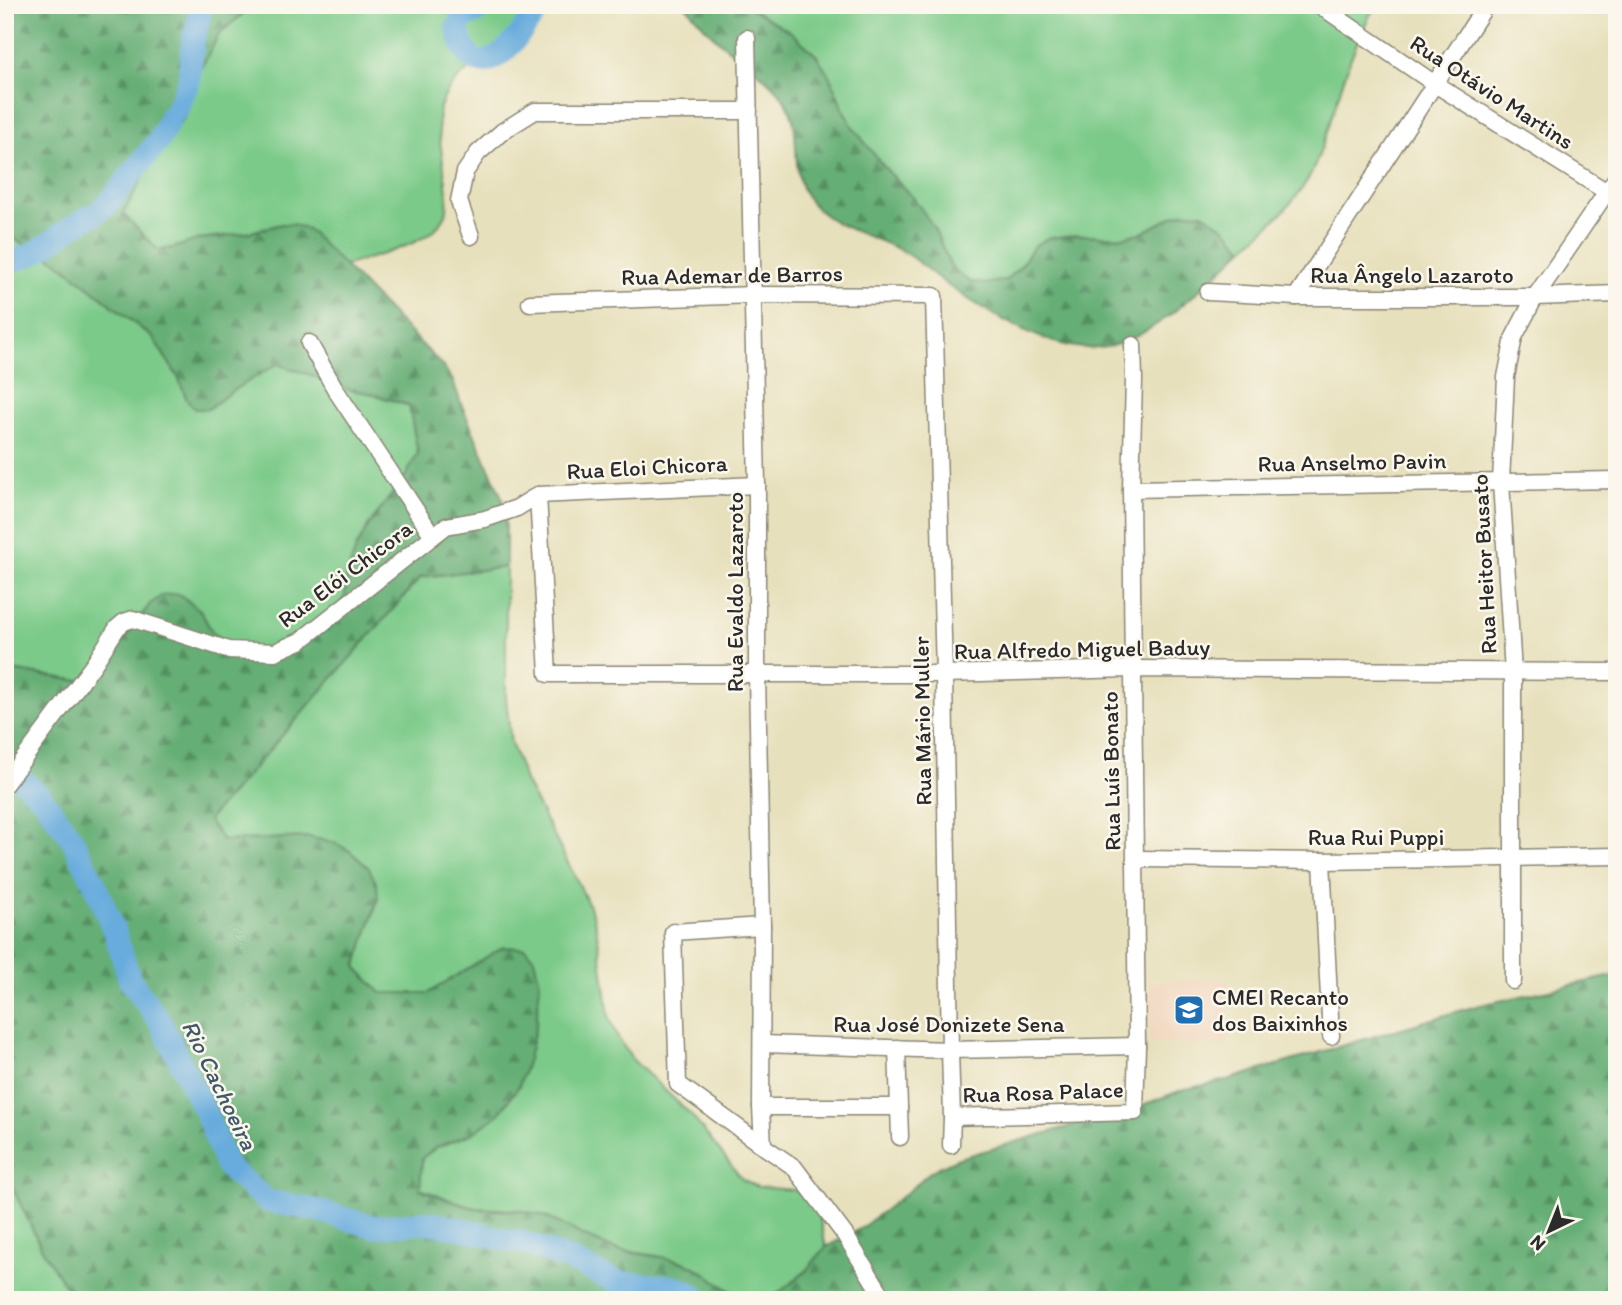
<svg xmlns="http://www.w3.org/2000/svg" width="1622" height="1305" font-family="Itim,sans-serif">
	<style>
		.built { fill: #f1d5bd }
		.green { fill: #7cca89; stroke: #547a5a; stroke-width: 2 }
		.forest { fill: url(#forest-firs); stroke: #486c50; stroke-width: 2 }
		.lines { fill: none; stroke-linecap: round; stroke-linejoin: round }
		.river { stroke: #68acdd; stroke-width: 23 }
		.minor-casing { stroke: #898674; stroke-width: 19 }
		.minor { stroke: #fff; stroke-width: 16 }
		.labels { text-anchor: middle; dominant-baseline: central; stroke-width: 5; stroke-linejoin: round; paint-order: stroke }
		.street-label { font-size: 23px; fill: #2b2b2b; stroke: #fbf7ec }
		.poi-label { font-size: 23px; fill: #2b2b2b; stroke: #fbf7ec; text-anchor: start }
		.water-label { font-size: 24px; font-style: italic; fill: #405869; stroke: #fbf7ec }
	</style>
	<defs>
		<pattern id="forest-firs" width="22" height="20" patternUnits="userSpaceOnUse" patternTransform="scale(1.75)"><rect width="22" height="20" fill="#65ae75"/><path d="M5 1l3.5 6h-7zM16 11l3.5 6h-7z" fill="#538e60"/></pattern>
	</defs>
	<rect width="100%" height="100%" fill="#fbf7ec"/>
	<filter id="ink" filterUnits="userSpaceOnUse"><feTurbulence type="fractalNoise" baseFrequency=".0143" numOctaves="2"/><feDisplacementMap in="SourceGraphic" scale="14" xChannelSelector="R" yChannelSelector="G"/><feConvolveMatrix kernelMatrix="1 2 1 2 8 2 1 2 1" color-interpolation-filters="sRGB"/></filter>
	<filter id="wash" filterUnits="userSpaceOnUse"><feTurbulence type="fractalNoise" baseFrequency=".00686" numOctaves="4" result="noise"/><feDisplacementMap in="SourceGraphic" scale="28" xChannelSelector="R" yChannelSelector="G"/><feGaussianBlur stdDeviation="1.57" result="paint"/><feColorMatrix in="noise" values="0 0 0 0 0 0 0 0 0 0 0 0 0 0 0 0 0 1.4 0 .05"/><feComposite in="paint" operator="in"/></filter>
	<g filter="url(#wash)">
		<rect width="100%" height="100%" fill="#e7e0bc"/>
		<!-- built -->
		<polygon class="built" points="1228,980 1228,1044 1149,1043 1150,982"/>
		<!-- green -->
		<g class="green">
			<path d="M253,5H561C543,17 526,30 508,42C485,58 453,75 442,102C435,118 440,139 442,155C444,170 449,194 447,209C442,243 373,256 344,266L309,230L293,224H282L247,233L200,239L173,248L157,250L123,214L157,151L186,115L200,70L219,34Z"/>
			<path d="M745,5H1376C1353,42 1342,86 1329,126C1324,141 1319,157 1312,172C1296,203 1270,225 1244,248L1225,228L1186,212L1175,215L1144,232L1123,237L1079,235L1048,238L1034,246L1021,266L1006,280L985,284L971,282L958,274L950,265L934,228L914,199L884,167L852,126L844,111L830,77L791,32Z"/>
			<polygon points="5,234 57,261 153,338 178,377 187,400 208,409 232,391 277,364 311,375 346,389 369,393 409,406 418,453 407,474 369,525 347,574 345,596 328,630 242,659 211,630 200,610 150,604 120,644 84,680 73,680 5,669"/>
			<polygon points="506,567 506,699 511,743 525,781 579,884 593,915 598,937 609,1016 617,1036 632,1059 691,1115 742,1179 758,1187 795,1190 809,1197 820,1220 826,1247 805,1272 770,1300 748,1300 736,1296 704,1272 687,1263 657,1256 616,1249 594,1241 543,1216 521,1210 476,1208 420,1189 422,1158 437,1147 473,1133 503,947 428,993 381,993 356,967 378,899 309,837 223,841 208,820 421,577"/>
			<polygon points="5,1172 43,1251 74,1300 5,1300"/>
		</g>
		<!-- forest -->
		<g class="forest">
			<path d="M5,5H253L219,34L200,70L186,115L157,151L123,214L158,250L173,248L200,239L247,233L282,224H293L309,230L442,365L453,381L462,406L503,500L506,530V567L421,577L208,820L223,841L309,837L335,843L350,851L369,868L377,885L378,899L356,967L381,993H428L503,947L525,948L534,958L540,984L536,1025L528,1059L519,1086L497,1116L473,1133L437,1147L422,1158L420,1189C437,1195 458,1205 476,1208C499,1212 517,1207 540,1215C566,1224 588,1240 614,1249C638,1256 664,1254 688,1264C710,1272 725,1292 748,1300H74L43,1251L5,1172V669L73,680H84L120,644L150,604L163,595L179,594L200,610L211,630L242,659L328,630L345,597L347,574L357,546L369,525L407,474L418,453L409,405L369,393L346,389L311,375L277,364L232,391L208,409H195L187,400L178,377L153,338L57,261L5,234Z"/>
			<path d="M685,5H745L791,32L817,56L830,77L844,111L852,126L884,167L914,199L934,228L950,265L958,274L971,282L985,284L1006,280L1021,266L1034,246L1048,238L1079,235L1123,237L1144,232L1175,215L1186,212L1203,213L1225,228L1244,248C1208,282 1149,345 1098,348C1052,352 990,314 953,289C937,278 923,265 907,254C876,235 828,229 807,197C790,172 801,137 790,110C778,81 740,61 718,40C706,30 696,17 685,5Z"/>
			<polygon points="1617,975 1617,1300 770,1300 805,1272 826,1247 860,1229 905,1194 931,1171 956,1159 1140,1106 1182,1090 1227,1080 1476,1006"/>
		</g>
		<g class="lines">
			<!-- river -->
			<g class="river">
				<path d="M479,5V10L462,19L457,28C460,38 463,51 472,58C495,77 530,21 540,5"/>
				<path d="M5,260C31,262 53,239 73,226C85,219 97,214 107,205L159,140L166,127L170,117L177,109L189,81L193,40L199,19L201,5"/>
				<polyline points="20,778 42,798 71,837 96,886 116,936 130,980 161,1023 208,1118 226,1166 267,1201 316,1210 375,1227 426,1222 472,1231 509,1241 519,1241 575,1262 605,1277 621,1283 670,1286 687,1291 699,1300"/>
			</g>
		</g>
	</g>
	<g filter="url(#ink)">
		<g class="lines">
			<!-- minor casing -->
			<g class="minor-casing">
				<g id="minor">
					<polyline points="1319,5 1435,84 1607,192"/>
					<polyline points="1615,5 1617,7"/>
					<polyline points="747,38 757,485 757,675 762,926 761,1107 763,1146"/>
					<polyline points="471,236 459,201 465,172 478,153 503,131 535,111 749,111"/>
					<polyline points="1208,292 1296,297 1535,297 1617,294"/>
					<polyline points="1296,297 1486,5"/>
					<polyline points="530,303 754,295 934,296 944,674 950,1050 952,1117 951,1145"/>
					<polyline points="309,343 337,392 433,536"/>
					<polyline points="1131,489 1617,480"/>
					<polyline points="538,495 548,674 944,674 1132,669 1617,672"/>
					<polyline points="5,784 94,664 117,628 124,622 133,619 229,650 275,652 300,641 446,526 485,519 517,508 538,495 757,485"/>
					<polyline points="1135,859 1322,861 1617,856"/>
					<polyline points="1322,861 1331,1036"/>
					<polyline points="762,926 673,932 678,1084 763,1146 794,1167 845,1235 885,1300"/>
					<polyline points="1513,981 1513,672 1501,482 1506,377 1514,337 1535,297 1617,177"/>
					<polyline points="762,1044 950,1050 1137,1046"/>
					<polyline points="897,1048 900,1137"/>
					<polyline points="761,1107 899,1107"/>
					<polyline points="952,1117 1135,1112 1137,1046 1131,489 1134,380 1133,345"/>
				</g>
			</g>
			<!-- minor -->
			<use href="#minor" class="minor"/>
		</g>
	</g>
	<!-- icons -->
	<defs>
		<g id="school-square" transform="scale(1.575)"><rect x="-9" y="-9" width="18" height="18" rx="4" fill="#1f6fb2" stroke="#fbf7ec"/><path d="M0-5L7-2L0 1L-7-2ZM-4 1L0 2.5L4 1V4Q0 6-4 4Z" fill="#fff"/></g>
	</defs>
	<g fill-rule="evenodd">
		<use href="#school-square" x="1189" y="1010"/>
	</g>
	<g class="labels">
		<!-- street labels -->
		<g class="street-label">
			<text transform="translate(1492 92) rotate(33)">Rua Otávio Martins</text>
			<text transform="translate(732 275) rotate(-1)">Rua Ademar de Barros</text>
			<text x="1412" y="275">Rua Ângelo Lazaroto</text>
			<text transform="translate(1352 462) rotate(-1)">Rua Anselmo Pavin</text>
			<text transform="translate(647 467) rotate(-3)">Rua Eloi Chicora</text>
			<text transform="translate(1484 564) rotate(-93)">Rua Heitor Busato</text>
			<text transform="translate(345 574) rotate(-37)">Rua Elói Chicora</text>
			<text transform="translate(735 592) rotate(-90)">Rua Evaldo Lazaroto</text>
			<text transform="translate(1082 649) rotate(-1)">Rua Alfredo Miguel Baduy</text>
			<text transform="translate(922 721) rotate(-91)">Rua Mário Muller</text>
			<text transform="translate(1111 771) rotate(-91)">Rua Luís Bonato</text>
			<text x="1376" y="837">Rua Rui Puppi</text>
			<text x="949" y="1024">Rua José Donizete Sena</text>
			<text transform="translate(1043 1092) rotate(-2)">Rua Rosa Palace</text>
		</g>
		<!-- poi labels -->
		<g class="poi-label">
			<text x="1212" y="997">CMEI Recanto<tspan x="1212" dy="26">dos Baixinhos</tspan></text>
		</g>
		<!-- water labels -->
		<g class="water-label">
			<text transform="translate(220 1085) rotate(64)">Rio Cachoeira</text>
		</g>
	</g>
	<!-- margin -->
	<rect width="1622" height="1305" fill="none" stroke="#fbf7ec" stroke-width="28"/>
	<!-- north arrow -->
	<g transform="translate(1549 1231) rotate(223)" stroke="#fbf7ec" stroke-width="5" paint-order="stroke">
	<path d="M0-5L12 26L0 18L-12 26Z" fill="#2b2b2b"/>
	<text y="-10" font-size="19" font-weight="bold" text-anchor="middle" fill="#2b2b2b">N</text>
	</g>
</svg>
